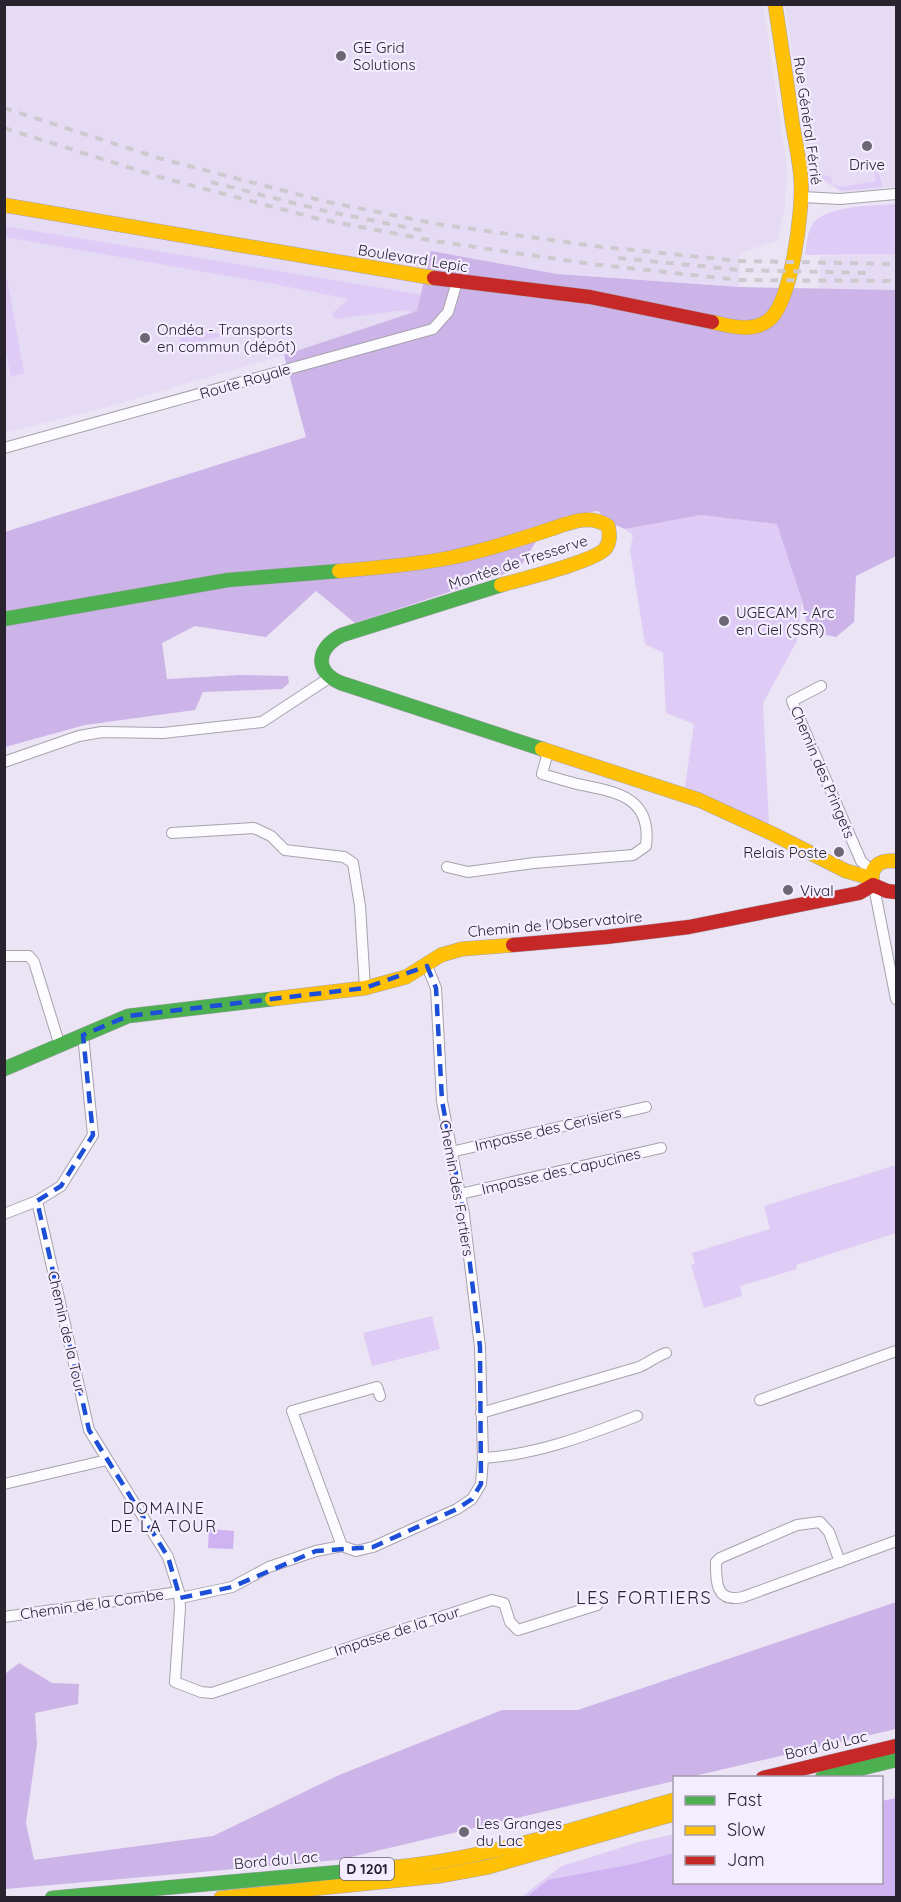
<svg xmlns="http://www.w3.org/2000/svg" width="901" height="1902" font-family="Quicksand,sans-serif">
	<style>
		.built { fill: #e6dbf5 }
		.green { fill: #decbf6 }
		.forest { fill: #ccb3e8 }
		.water { fill: #cfb2f2 }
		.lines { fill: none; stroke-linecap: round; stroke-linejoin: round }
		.street-casing { stroke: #a7a2ae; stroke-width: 12 }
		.fast-casing { stroke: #a7a2ae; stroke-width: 15 }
		.slow-casing { stroke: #a7a2ae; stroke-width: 15 }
		.jam-casing { stroke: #a7a2ae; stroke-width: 15 }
		.street { stroke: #fcfbfd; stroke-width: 10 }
		.fast { stroke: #4caf50; stroke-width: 14 }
		.slow { stroke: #ffc107; stroke-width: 14 }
		.jam { stroke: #c62828; stroke-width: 14 }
		.rail { stroke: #cccace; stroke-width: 4; stroke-dasharray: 8 8; stroke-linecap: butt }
		.marked { fill: none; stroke: #1d4ed8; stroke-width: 4.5; stroke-dasharray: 12 8; stroke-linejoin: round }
		.poi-dot { fill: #6c6773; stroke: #f4edff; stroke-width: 2 }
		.labels { text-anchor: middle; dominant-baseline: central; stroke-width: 4.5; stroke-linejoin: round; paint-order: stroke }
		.shield { fill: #f4edff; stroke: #65606d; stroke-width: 1.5 }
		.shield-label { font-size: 14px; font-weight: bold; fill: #28232e }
		.poi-label { font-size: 15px; fill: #28232e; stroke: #f4edff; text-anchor: start }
		.street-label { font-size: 15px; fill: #28232e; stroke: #f4edff }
		.neighbourhood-label { font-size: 16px; letter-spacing: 1.5px; fill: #28232e; stroke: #f4edff }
		.quarter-label { font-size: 18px; letter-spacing: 1.5px; fill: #28232e; stroke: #f4edff }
	</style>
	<rect width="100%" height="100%" fill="#ebe4f4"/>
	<!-- built -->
	<g class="built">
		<polygon points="4,5 763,5 787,167 785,206 778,240 740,253 739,287 557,274 431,252 418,311 284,355 107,407 5,433"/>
		<polygon points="785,5 896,5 896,187 842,193 811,173"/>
		<polygon points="896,254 896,290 819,289 820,256"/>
	</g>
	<!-- green -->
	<g class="green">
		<polygon points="810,169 814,169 820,174 831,177 832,184 840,187 876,181 874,171 879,174 883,187 842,191"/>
		<path d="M896,204V254L805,255C806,246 807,235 811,227C822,204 875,206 896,204Z"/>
		<polygon points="4,226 437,297 426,315 404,310 336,319 331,314 349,299 274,284 5,237"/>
		<polygon points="7,278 24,373 11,377 5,347 4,280"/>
		<polygon points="167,324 228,335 182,346 177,330 169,332"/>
		<polygon points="701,515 778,524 802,600 797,641 763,703 769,824 685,787 694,724 666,713 663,653 645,644 630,550 633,535 625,529"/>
		<polygon points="896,1165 896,1233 796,1265 797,1269 740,1286 742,1296 704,1308 691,1265 695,1264 692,1253 770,1229 764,1206"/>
		<polygon points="432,1316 440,1349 372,1366 363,1333"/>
		<polygon points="674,1834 674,1882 776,1898 520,1898 562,1866 639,1842"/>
	</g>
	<!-- forest -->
	<g class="forest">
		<polygon points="431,251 557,274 739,287 896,290 896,556 856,576 854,622 836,637 808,631 802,600 777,524 701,515 625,529 611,523 598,511 565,516 537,540 519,569 355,623 316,591 266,637 195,626 162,643 167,679 240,675 288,676 289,683 282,689 203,692 195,710 85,725 5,747 5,532 306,437 284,355 417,311"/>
		<polygon points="896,1602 896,1729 690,1777 674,1778 674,1781 338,1860 5,1889 5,1674 19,1663 52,1683 79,1684 78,1704 35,1713 37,1744 26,1823 34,1860 213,1836 339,1775 502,1710 578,1710"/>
	</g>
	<!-- water -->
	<g class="water">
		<polygon points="209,1529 234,1531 233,1549 208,1548"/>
		<polygon points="896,1798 896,1897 527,1897 548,1880 633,1864 674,1853 674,1882 882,1882 882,1801"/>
	</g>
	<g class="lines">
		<!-- street casing -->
		<g class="street-casing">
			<g id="street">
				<polyline points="802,197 840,199 896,194"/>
				<polyline points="4,448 433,329 448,312 457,282"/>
				<polyline points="821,686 792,701 861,861 871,870"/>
				<polyline points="4,762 79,736 102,732 163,733 262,722 329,678"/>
				<polyline points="172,833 254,828 271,836 285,850 344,857 353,863 360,906 365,988"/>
				<path d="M447,867L468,872L534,863L633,855L646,846C652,796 616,792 577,784C565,781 553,777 542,774L548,752"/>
				<polyline points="874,887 896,999"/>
				<polyline points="4,956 29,956 34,962 60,1046"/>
				<polyline points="451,1152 646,1107"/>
				<polyline points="460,1194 661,1148"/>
				<polyline points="37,1201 89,1430 168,1557 179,1592 180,1608 175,1682 201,1692 212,1693 492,1600 504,1603 510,1622 518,1630 597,1605"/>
				<polyline points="4,1214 37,1201 61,1186 93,1135 83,1035"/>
				<polyline points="760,1400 896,1351"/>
				<path d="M481,1413L639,1367C649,1363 656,1356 666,1353"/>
				<path d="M483,1458C536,1455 588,1435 637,1416"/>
				<polyline points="4,1484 107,1460"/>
				<polyline points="342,1546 292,1411 377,1387 380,1396"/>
				<path d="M840,1562L829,1532L820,1522L797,1525L720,1558L716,1562C716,1583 716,1603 743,1597L896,1541"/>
				<polyline points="180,1598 232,1587 269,1567 316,1551 342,1546 356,1551 373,1547 457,1509 472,1499 481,1484 483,1458 480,1347 464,1215 442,1101 436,988 427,966"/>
				<polyline points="4,1617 179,1592"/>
			</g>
		</g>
		<!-- fast casing -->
		<g class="fast-casing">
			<g id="fast">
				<path d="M501,585L342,635C317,648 313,671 341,683L542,749"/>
				<polyline points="4,619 228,580 339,571"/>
				<polyline points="4,1069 128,1016 272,999"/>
				<polyline points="822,1778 896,1760"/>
				<polyline points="52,1898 396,1867"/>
			</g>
		</g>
		<!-- slow casing -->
		<g class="slow-casing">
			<g id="slow">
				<polyline points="4,205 434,278"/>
				<path d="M712,322C730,326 752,333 769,320C792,301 803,210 801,180C800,161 795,141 792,121C787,82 781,43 775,4"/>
				<path d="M339,571C376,568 413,565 449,558C484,551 518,540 551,529C571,522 589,514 608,526C610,534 611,542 605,549C593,562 522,579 501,585"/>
				<polyline points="542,749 699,800 773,834 846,871 871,878"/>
				<path d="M873,885C869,867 879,859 896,861"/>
				<polyline points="272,999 365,988 406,977 441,955 462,949 513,945"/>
				<path d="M396,1867C491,1858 582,1826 674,1800"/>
				<polyline points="221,1898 439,1876 488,1867 674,1814"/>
			</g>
		</g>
		<!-- jam casing -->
		<g class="jam-casing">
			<g id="jam">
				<polyline points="434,278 590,297 712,322"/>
				<polyline points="873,885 887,891 896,892"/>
				<polyline points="513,945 606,937 689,927 859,893 873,885"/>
				<polyline points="763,1778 896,1746"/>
			</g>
		</g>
		<!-- street -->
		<use href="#street" class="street"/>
		<!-- fast -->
		<use href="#fast" class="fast"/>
		<!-- slow -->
		<use href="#slow" class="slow"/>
		<!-- jam -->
		<use href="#jam" class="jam"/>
		<!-- rail -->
		<g class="rail">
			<polyline points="4,108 162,159 323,201 437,224 594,246 740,261 896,264"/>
			<polyline points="4,128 156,176 319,219 434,241 591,264 739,280 896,281"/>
			<polyline points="211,182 321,210 425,231"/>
			<polyline points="618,258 740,270 866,273"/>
		</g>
	</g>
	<!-- marked area -->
	<path class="marked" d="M427,966L436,988L442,1101L464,1215L480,1347L481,1484L472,1499L457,1509L373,1547L316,1551L232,1587L180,1598L168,1557L89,1430L37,1201L61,1186L93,1135L83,1035L128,1016L365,988Z"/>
	<!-- markers -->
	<g class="poi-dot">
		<circle cx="341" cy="56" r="6"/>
		<circle cx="867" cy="146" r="6"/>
		<circle cx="145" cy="338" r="6"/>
		<circle cx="724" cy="621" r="6"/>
		<circle cx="839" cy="852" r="6"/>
		<circle cx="788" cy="890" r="6"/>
		<circle cx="464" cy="1832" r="6"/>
	</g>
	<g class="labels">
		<!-- shield labels -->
		<rect class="shield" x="340" y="1858" width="54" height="22" rx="4.5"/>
		<g class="shield-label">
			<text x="367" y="1869">D 1201</text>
		</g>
		<!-- poi labels -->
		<g class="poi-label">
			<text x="353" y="47">GE Grid<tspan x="353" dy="17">Solutions</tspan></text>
			<text x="867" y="164" text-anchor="middle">Drive</text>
			<text x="157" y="329">Ondéa - Transports<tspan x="157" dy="17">en commun (dépôt)</tspan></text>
			<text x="736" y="612">UGECAM - Arc<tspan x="736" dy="17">en Ciel (SSR)</tspan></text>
			<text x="827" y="852" text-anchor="end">Relais Poste</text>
			<text x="800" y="890">Vival</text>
			<text x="476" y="1823">Les Granges<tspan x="476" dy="17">du Lac</tspan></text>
		</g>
		<!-- street labels -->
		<g class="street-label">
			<text transform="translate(808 121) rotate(82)">Rue Général Férrié</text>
			<text transform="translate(413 258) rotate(9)">Boulevard Lepic</text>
			<text transform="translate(245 381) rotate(-16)">Route Royale</text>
			<text transform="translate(518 562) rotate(-18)">Montée de Tresserve</text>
			<text transform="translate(823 772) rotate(67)">Chemin des Pringets</text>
			<text transform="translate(555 924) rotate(-5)">Chemin de l'Observatoire</text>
			<text transform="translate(548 1129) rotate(-13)">Impasse des Cerisiers</text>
			<text transform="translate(561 1171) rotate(-13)">Impasse des Capucines</text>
			<text transform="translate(457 1188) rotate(80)">Chemin des Fortiers</text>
			<text transform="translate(67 1332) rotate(77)">Chemin de la Tour</text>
			<text transform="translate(92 1604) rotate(-8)">Chemin de la Combe</text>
			<text transform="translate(397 1631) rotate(-18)">Impasse de la Tour</text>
			<text transform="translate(826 1745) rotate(-13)">Bord du Lac</text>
			<text transform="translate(276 1860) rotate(-5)">Bord du Lac</text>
		</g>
		<!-- neighbourhood labels -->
		<g class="neighbourhood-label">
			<text x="164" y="1508">DOMAINE<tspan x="164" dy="18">DE LA TOUR</tspan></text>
		</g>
		<!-- quarter labels -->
		<g class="quarter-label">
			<text x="644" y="1597">LES FORTIERS</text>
		</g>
	</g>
	<!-- border -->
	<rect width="901" height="1902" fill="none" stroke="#28232e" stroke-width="12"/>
	<!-- legend -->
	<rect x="673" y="1776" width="210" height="108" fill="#f4edff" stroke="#a29cab" stroke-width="1.5"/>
	<rect x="685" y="1796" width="30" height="9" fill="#4caf50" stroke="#a29cab" stroke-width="1.5"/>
	<text x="727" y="1806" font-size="18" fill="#28232e">Fast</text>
	<rect x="685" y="1826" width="30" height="9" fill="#ffc107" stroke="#a29cab" stroke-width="1.5"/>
	<text x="727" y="1836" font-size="18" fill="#28232e">Slow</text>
	<rect x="685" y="1856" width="30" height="9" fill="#c62828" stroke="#a29cab" stroke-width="1.5"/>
	<text x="727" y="1866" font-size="18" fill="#28232e">Jam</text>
</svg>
